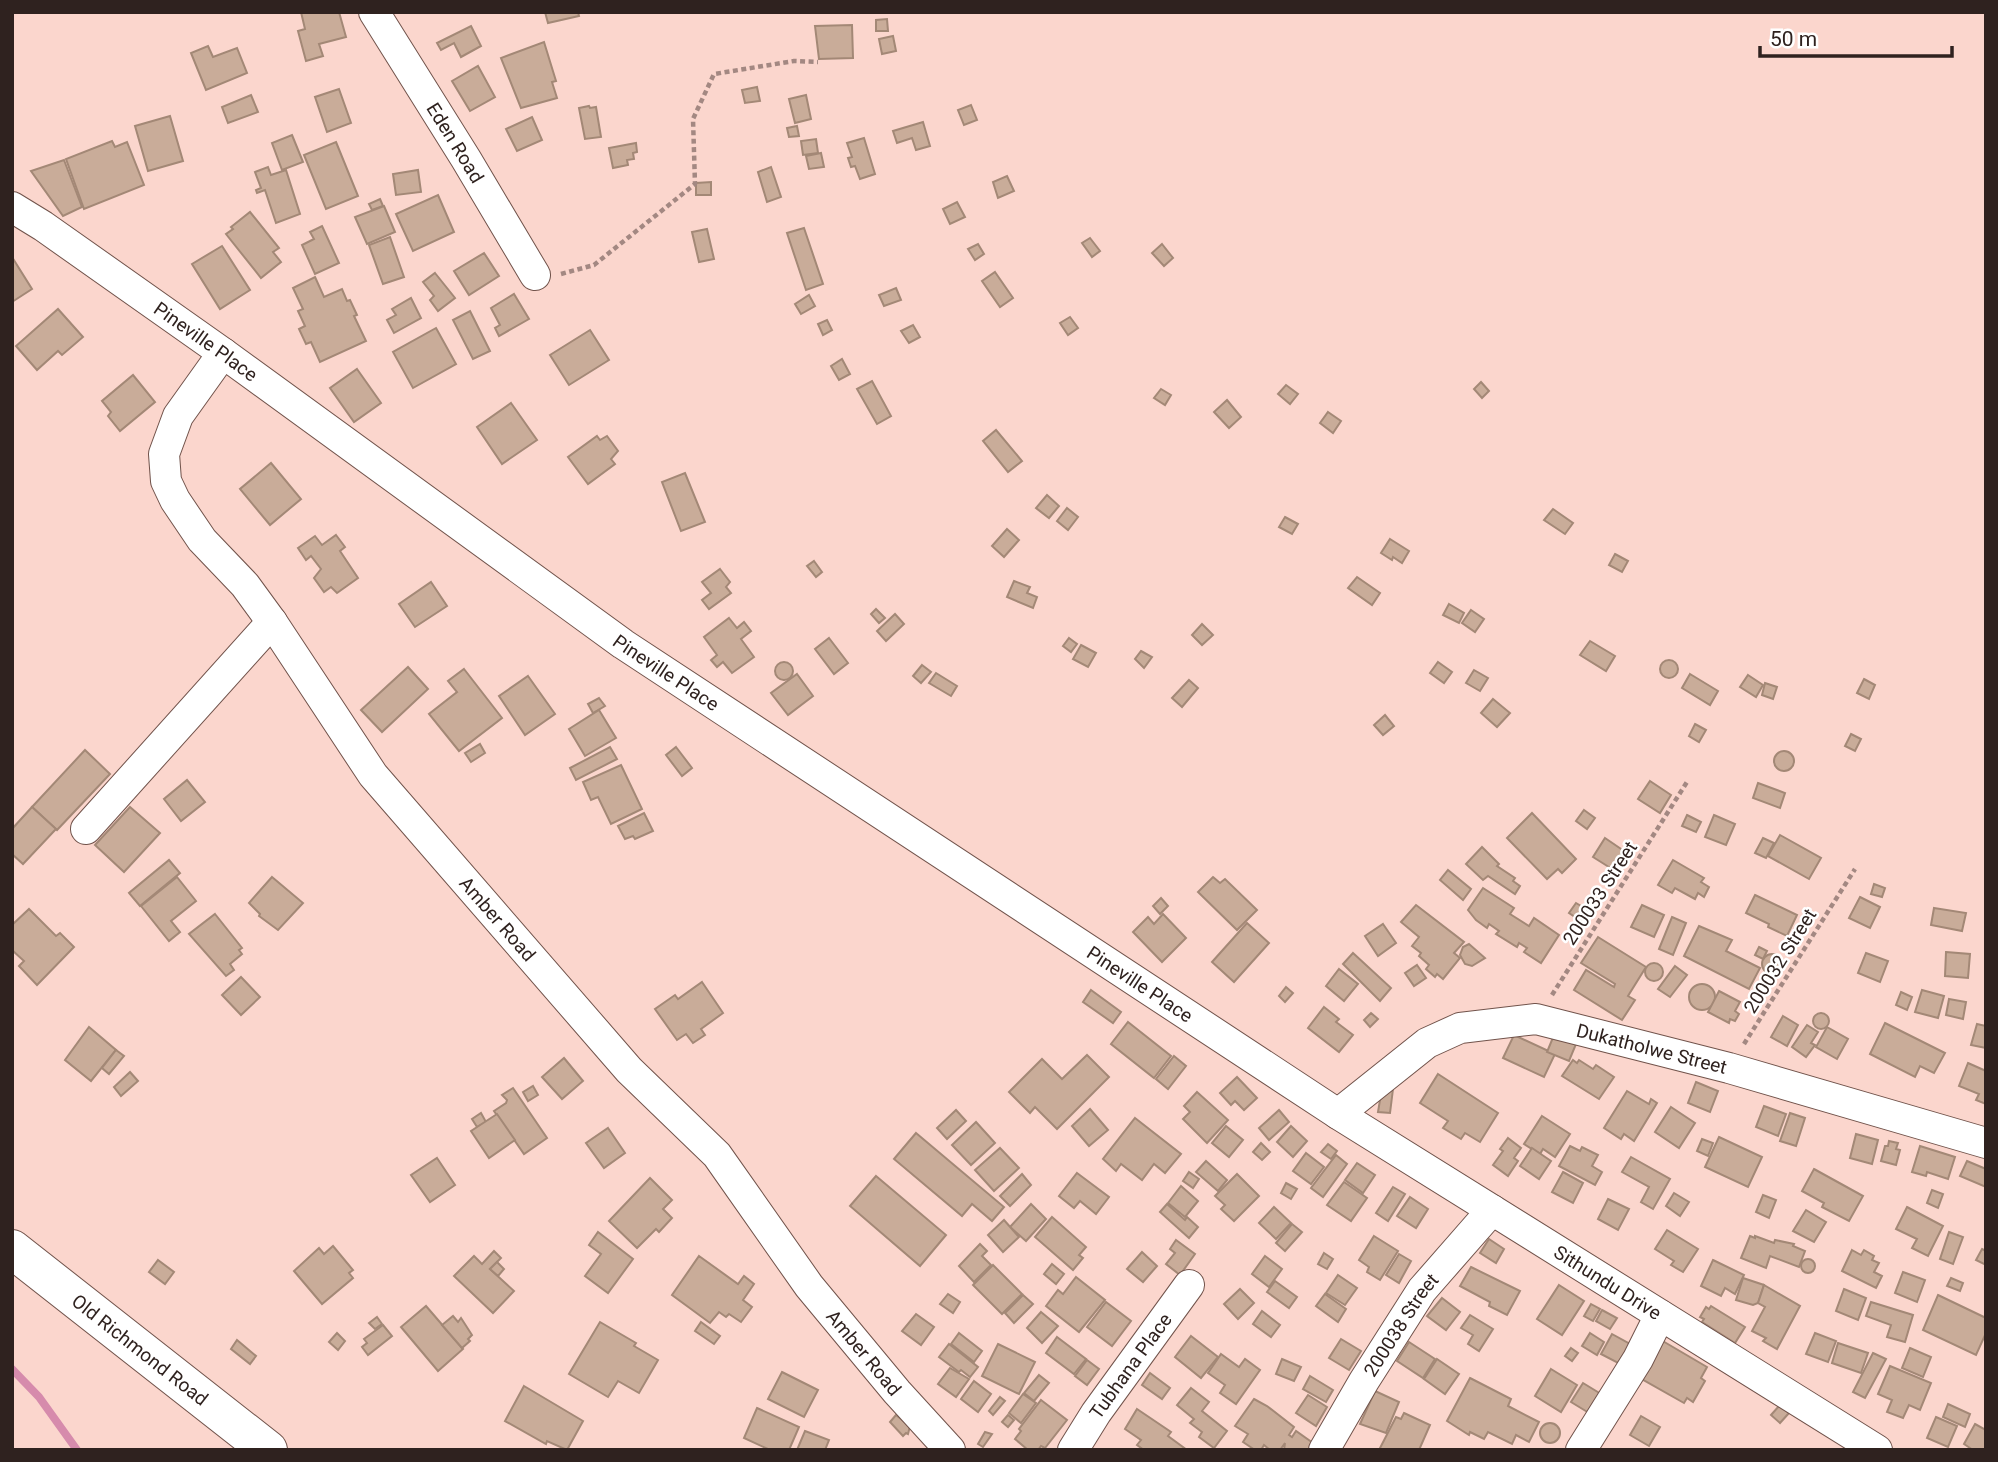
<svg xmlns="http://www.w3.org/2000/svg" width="1998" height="1462" font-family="Roboto,sans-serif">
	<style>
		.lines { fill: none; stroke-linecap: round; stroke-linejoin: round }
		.stream { stroke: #d68bac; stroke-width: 8 }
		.building { fill: #c9ac99; stroke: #a38876; stroke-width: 2 }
		.minor-casing { stroke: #71534b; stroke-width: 32 }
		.tertiary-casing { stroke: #71534b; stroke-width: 40 }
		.path { stroke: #a38882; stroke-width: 4.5; stroke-dasharray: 5 3.5; stroke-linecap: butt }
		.minor { stroke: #fff; stroke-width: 30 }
		.tertiary { stroke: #fff; stroke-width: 38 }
		.labels { text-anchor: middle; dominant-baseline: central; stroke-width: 5; stroke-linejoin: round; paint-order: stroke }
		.street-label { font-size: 19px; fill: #2f221f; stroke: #fff }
	</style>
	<rect width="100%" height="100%" fill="#fbd6cd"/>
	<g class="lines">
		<!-- stream -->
		<polyline class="stream" points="12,1369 39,1397 77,1450"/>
	</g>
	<!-- building -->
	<g class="building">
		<polygon points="301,12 339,12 346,37 319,44 323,56 306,61 298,31 305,29"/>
		<polygon points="545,12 578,12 579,16 548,23"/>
		<polygon points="887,19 888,31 876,31 876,20"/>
		<polygon points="852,25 853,58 819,59 815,26"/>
		<polygon points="471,26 481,46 461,57 454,43 441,50 437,43"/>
		<polygon points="893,36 896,51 882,54 879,39"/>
		<polygon points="544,42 556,81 552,82 557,98 521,108 501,58"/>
		<polygon points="208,46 213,57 237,48 247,73 206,90 191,53"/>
		<polygon points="478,66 495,97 470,111 452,81"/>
		<polygon points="757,87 760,101 745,103 742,90"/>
		<polygon points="339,89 351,123 327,132 315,97"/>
		<polygon points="251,95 258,112 228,123 222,107"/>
		<polygon points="806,95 811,119 795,123 789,99"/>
		<polygon points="971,105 977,120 964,125 958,110"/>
		<polygon points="589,106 590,108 596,107 601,137 585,139 579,108"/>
		<polygon points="170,116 183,161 148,171 135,126"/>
		<polygon points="532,117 542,140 517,151 506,129"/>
		<polygon points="923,122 930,146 916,150 912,138 897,143 893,131"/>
		<polygon points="797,126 799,136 789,137 787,128"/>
		<polygon points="292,135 303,162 282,170 272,143"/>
		<polygon points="864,138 875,174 860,179 855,166 851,167 848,158 852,157 847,143"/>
		<polygon points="816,139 818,153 803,155 801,141"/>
		<polygon points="112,141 115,147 127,142 144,185 84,209 66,159"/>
		<polygon points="336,142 358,196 326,209 304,155"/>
		<polygon points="636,143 637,152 633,153 634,159 627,160 628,165 613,168 609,148"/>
		<polygon points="821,153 824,167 809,169 806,156"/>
		<polygon points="64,160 82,207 63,216 31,171"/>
		<polygon points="268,167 271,175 286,170 300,214 276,223 265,190 257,193 256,190 261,188 255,172"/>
		<polygon points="771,167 781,197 767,202 758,172"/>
		<polygon points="418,170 421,192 396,195 393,174"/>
		<polygon points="1007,176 1014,191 998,198 993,182"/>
		<polygon points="711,182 711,195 696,195 696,183"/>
		<polygon points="438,195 454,232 413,251 396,214"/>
		<polygon points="380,199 383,206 372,210 369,204"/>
		<polygon points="957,202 965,217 950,224 943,209"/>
		<polygon points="384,206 395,232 367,244 355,217"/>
		<polygon points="250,212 279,248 273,252 281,262 261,278 226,234 233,229 231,227"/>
		<polygon points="322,226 339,263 315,274 302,245 314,239 310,232"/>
		<polygon points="804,228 823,284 806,290 787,233"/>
		<polygon points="707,229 714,259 699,262 692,232"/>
		<polygon points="390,237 404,277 383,284 369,245"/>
		<polygon points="1090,238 1100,251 1092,257 1082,243"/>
		<polygon points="978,244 984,254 975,260 968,249"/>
		<polygon points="1162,244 1173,258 1164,266 1152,253"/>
		<polygon points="222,246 250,290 220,309 192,264"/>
		<polygon points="484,253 499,276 469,295 454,271"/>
		<polygon points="12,257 32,289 12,302"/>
		<polygon points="995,272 1013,298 1000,307 982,281"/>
		<polygon points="435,273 455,298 438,311 430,300 434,296 423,282"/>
		<polygon points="315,277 324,297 342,289 347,301 350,300 357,315 354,316 366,341 320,362 311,342 306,344 299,329 305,326 298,311 303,309 293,288"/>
		<polygon points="896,288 901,300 884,306 879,295"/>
		<polygon points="514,294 529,319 499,336 495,328 500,325 491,308"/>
		<polygon points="809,295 815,306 801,314 795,304"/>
		<polygon points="411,298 421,318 394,333 387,320 396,315 392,309"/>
		<polygon points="58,309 83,337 62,355 58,351 37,370 16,346"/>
		<polygon points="470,311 490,351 473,359 453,320"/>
		<polygon points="1070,317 1078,328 1068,335 1060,323"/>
		<polygon points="827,320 832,330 823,335 818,324"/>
		<polygon points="913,325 920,337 909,343 901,331"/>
		<polygon points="436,328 456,364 413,388 393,352"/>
		<polygon points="590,330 609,360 569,385 550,355"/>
		<polygon points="842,359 850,374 839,380 831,366"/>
		<polygon points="357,369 381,403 354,422 330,388"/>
		<polygon points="133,375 155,402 120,431 108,416 111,412 102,401"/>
		<polygon points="872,381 891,416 877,424 857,389"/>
		<polygon points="1481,382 1489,391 1482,398 1474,389"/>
		<polygon points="1286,385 1298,394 1290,404 1278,394"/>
		<polygon points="1161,389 1171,395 1165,405 1154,398"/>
		<polygon points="1227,400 1241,417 1229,428 1214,412"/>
		<polygon points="511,403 537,440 502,464 477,427"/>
		<polygon points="1328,412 1341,421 1333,433 1320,423"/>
		<polygon points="996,430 1022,461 1008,472 983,441"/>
		<polygon points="597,436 600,440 607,436 618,451 611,459 615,464 588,484 568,457"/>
		<polygon points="271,463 301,499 270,525 240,489"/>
		<polygon points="685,473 705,522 681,531 662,482"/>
		<polygon points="1047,495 1059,506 1049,518 1036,508"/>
		<polygon points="1067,508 1078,517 1068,530 1057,521"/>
		<polygon points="1553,509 1573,523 1565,534 1544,520"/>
		<polygon points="1285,517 1298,524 1292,534 1279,527"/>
		<polygon points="1007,529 1019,540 1004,557 992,546"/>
		<polygon points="336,535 345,547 340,551 358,578 337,593 331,587 324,592 314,578 321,569 311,556 306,560 298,548 315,536 322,545"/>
		<polygon points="1390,539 1409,551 1402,563 1393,557 1392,560 1381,553"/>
		<polygon points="1615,554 1628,561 1622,572 1609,565"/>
		<polygon points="814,561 822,572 816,577 807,566"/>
		<polygon points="720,569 730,582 726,587 731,593 709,609 702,600 711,593 702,582"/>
		<polygon points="1357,577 1380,593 1372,605 1348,588"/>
		<polygon points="1014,581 1030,587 1027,593 1037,597 1033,608 1007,597"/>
		<polygon points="431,582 447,606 415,627 399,604"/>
		<polygon points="1449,604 1464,613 1459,623 1443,615"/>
		<polygon points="876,609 885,618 879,623 871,614"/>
		<polygon points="1471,610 1484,619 1475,632 1462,623"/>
		<polygon points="895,614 904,624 886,641 877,631"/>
		<polygon points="729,618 737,628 744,622 751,631 741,639 754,657 732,673 723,662 717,667 711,660 717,655 704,637"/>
		<polygon points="1202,624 1213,635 1202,645 1192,635"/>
		<polygon points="829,638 848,663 834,674 815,649"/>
		<polygon points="1069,638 1077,644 1071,652 1063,646"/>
		<polygon points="1590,641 1615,656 1606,671 1580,655"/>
		<polygon points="1081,645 1096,653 1088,667 1073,659"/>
		<polygon points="1141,651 1152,657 1144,668 1135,659"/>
		<circle cx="1669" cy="669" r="9"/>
		<circle cx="784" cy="671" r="9"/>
		<polygon points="1438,662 1452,672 1444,683 1430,673"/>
		<polygon points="922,665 931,672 921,683 913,676"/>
		<polygon points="408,667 428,689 382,732 361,710"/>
		<polygon points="464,669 502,718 459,751 429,714 457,692 448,681"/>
		<polygon points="1474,670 1488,678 1480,691 1466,683"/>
		<polygon points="936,673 957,686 951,696 929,683"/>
		<polygon points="797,674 813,696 788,715 771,693"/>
		<polygon points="1690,674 1718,691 1710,705 1682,688"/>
		<polygon points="1748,675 1763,685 1756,697 1740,687"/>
		<polygon points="528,676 555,714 525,735 499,696"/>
		<polygon points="1864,679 1875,685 1869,699 1857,693"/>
		<polygon points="1189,680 1198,688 1182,707 1172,698"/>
		<polygon points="1765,683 1777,687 1773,699 1762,695"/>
		<polygon points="599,698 605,706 593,713 588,704"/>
		<polygon points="1493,699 1510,713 1497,727 1481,713"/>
		<polygon points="599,710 616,738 585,756 569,729"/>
		<polygon points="1385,715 1394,726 1383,735 1374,725"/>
		<polygon points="1695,724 1706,730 1699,742 1689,736"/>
		<polygon points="1851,734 1861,739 1855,751 1845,746"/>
		<polygon points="480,744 485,753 471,762 465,753"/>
		<polygon points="610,747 617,759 576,780 570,768"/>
		<polygon points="676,747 692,768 682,776 666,755"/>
		<polygon points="85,750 110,774 57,830 32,807"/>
		<circle cx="1784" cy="761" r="10"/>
		<polygon points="621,765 642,809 611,824 598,797 591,800 583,782"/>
		<polygon points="187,780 205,802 181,821 164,799"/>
		<polygon points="1650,781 1671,795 1660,813 1638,799"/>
		<polygon points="1758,783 1785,793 1780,808 1753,798"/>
		<polygon points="32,807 56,829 23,864 12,854 12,829"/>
		<polygon points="130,807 160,833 124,872 95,845"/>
		<polygon points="1584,810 1595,818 1587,829 1576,821"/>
		<polygon points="644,813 653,831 635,839 633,836 625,839 618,826"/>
		<polygon points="1532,813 1576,859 1562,873 1558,869 1547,879 1507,838"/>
		<polygon points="1687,815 1701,822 1696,832 1682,826"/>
		<polygon points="1714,815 1735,824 1726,845 1705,837"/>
		<polygon points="1780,835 1821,858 1809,879 1768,856"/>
		<polygon points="1605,838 1624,851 1612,869 1593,857"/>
		<polygon points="1763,838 1774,843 1766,858 1755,853"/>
		<polygon points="1482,847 1499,864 1497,866 1515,878 1513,881 1520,886 1515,894 1488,876 1483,880 1466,864"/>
		<polygon points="169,860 180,873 140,906 129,893"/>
		<polygon points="1673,860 1704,878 1701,882 1709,887 1704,897 1698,893 1695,899 1675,888 1672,893 1658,885"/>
		<polygon points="1448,870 1471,889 1463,900 1440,880"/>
		<polygon points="177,877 196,901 171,921 180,932 169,941 141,906"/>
		<polygon points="272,877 303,903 278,930 259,916 260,914 249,903"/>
		<polygon points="1213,877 1220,883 1225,879 1257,910 1237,930 1198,892"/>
		<polygon points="1874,884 1885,888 1882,897 1871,894"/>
		<polygon points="1483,888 1514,908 1510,914 1529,926 1534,918 1559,935 1541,963 1524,952 1527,948 1519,943 1517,947 1496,934 1499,931 1489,924 1487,928 1476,920 1468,910"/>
		<polygon points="1755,895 1797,915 1787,936 1768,927 1769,924 1746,913"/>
		<polygon points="1860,897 1880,907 1870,928 1849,918"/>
		<polygon points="1161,898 1168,906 1160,914 1153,906"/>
		<polygon points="1576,903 1588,910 1581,921 1569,913"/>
		<polygon points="1416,905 1464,942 1454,953 1460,958 1443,979 1437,974 1435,977 1426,969 1429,965 1419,956 1421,953 1412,946 1419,937 1401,922"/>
		<polygon points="1642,905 1664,915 1654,937 1631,927"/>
		<polygon points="1934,908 1966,913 1962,931 1931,925"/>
		<polygon points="29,909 56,936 60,933 74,947 37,985 19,966 24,961 12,950 12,925"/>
		<polygon points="215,914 242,948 239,950 242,954 230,964 234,970 226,976 189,934"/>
		<polygon points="1163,914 1186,938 1162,962 1133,932 1148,917 1154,924"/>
		<polygon points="1672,917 1686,923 1673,955 1659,949"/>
		<polygon points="1247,923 1269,943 1234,982 1212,962"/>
		<polygon points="1383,924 1396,943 1378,956 1365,936"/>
		<polygon points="1699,926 1732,940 1726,951 1760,968 1749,989 1684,956"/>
		<polygon points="1598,937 1646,967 1628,996 1635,1000 1622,1020 1574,990 1586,970 1614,987 1615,984 1581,963"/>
		<polygon points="1469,944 1485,958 1472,966 1465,964 1460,955 1463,947"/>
		<polygon points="1759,947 1767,951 1763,959 1755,955"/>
		<polygon points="1946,952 1970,954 1968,978 1945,976"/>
		<polygon points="1353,953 1391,988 1380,1001 1343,964"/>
		<polygon points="1866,953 1888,961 1880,982 1858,973"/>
		<circle cx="1772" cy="964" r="10"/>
		<circle cx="1654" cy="972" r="9"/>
		<polygon points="1417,965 1426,978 1414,986 1405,973"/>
		<polygon points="1675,966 1687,975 1670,997 1658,989"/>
		<polygon points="1339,969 1358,984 1344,1001 1326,986"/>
		<polygon points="241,977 260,997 241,1015 222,995"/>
		<polygon points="702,982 723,1013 701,1029 705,1035 693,1043 686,1034 677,1040 655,1009 675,995 678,999"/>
		<circle cx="1702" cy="997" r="13"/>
		<polygon points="1286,987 1293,993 1285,1002 1279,996"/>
		<polygon points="1091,990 1121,1012 1113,1023 1083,1002"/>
		<polygon points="1922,990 1944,996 1938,1018 1915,1012"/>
		<polygon points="1719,991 1740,1002 1735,1011 1739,1014 1735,1021 1730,1019 1729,1023 1708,1012"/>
		<polygon points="1901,992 1912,997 1907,1010 1896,1005"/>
		<polygon points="1949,999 1966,1002 1963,1019 1946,1015"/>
		<polygon points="1324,1007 1339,1019 1336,1022 1353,1035 1339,1052 1308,1028"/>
		<circle cx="1821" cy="1021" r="8"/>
		<polygon points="1371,1013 1378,1019 1370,1027 1364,1020"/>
		<polygon points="1783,1016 1798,1025 1787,1046 1771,1037"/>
		<polygon points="1128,1022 1171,1056 1154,1078 1111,1044"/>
		<polygon points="1885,1023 1945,1053 1934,1073 1920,1066 1915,1077 1870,1054"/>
		<polygon points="1977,1024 1986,1026 1986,1048 1971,1045"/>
		<polygon points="1807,1025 1818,1032 1811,1043 1815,1045 1806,1057 1792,1047"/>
		<polygon points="89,1027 116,1050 91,1081 65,1060"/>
		<polygon points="1827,1027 1848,1039 1837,1059 1816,1047"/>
		<polygon points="1514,1035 1555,1054 1544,1077 1503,1058"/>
		<polygon points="1554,1035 1576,1044 1569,1061 1547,1052"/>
		<polygon points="116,1050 124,1056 109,1074 102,1068"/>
		<polygon points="1087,1055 1109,1077 1057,1129 1035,1107 1030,1113 1009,1092 1042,1059 1062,1079"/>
		<polygon points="1174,1056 1186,1066 1168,1089 1156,1079"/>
		<polygon points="564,1058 583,1081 562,1099 542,1077"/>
		<polygon points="1573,1060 1577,1063 1579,1060 1593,1069 1596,1065 1614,1077 1599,1099 1562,1076"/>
		<polygon points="1968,1063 1986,1071 1986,1104 1976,1100 1979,1094 1959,1086"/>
		<polygon points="130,1072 138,1081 121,1096 114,1087"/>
		<polygon points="1438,1074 1498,1113 1480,1142 1465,1133 1461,1139 1443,1128 1448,1121 1420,1103"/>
		<polygon points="1237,1077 1257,1098 1244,1110 1235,1101 1231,1105 1220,1093"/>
		<polygon points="1696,1082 1718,1091 1710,1112 1688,1103"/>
		<polygon points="533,1086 538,1095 528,1101 523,1092"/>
		<polygon points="513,1088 547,1138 524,1154 494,1111 506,1103 507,1100 502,1095"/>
		<polygon points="1381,1088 1393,1089 1390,1113 1378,1112 1380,1100 1378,1100"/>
		<polygon points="1627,1091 1649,1104 1651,1099 1657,1103 1634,1141 1624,1134 1621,1139 1604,1128"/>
		<polygon points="1197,1092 1228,1120 1207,1143 1183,1119 1190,1112 1184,1106"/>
		<polygon points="1764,1106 1786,1114 1778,1136 1756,1127"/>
		<polygon points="1671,1107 1695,1123 1679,1148 1655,1132"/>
		<polygon points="1090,1109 1108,1130 1089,1146 1072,1126"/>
		<polygon points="956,1110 966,1121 947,1139 937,1128"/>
		<polygon points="1279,1110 1289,1122 1269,1140 1259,1128"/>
		<polygon points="481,1113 486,1122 477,1127 472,1119"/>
		<polygon points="1790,1113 1805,1118 1796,1146 1780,1141"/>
		<polygon points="497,1114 515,1140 489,1158 471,1131"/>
		<polygon points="1542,1116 1570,1134 1555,1157 1543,1149 1540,1154 1524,1144"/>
		<polygon points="1135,1118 1181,1154 1165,1173 1154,1164 1142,1180 1121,1164 1116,1171 1103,1159"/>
		<polygon points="976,1122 995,1143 971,1165 952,1145"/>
		<polygon points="1226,1126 1243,1140 1229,1157 1212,1143"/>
		<polygon points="1291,1126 1307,1141 1293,1157 1277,1142"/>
		<polygon points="608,1128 625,1153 604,1168 586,1143"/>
		<polygon points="916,1133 1004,1207 992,1221 972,1204 962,1216 894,1159"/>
		<polygon points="1856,1134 1878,1140 1872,1164 1850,1158"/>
		<polygon points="1719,1137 1762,1157 1748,1187 1705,1167"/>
		<polygon points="1508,1138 1521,1148 1514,1158 1518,1161 1508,1176 1493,1165 1503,1151 1500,1149"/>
		<polygon points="1702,1139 1713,1143 1708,1156 1697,1151"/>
		<polygon points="1889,1141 1898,1143 1896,1149 1900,1150 1896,1165 1881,1161 1885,1146 1888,1146"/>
		<polygon points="1261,1143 1270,1152 1262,1160 1253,1152"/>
		<polygon points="1328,1144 1337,1151 1331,1159 1321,1152"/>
		<polygon points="1570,1146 1580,1151 1582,1147 1598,1155 1592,1166 1602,1172 1595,1185 1559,1166"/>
		<polygon points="1920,1146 1955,1157 1948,1179 1927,1172 1926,1176 1912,1172"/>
		<polygon points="1000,1148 1019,1168 994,1191 975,1170"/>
		<polygon points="1532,1148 1551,1161 1539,1179 1520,1166"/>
		<polygon points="1306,1153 1324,1167 1311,1184 1293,1171"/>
		<polygon points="1336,1155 1347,1164 1323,1197 1311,1188"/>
		<polygon points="1631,1157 1670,1179 1653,1209 1641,1202 1649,1187 1622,1172"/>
		<polygon points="437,1158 455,1185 430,1202 411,1175"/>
		<polygon points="1206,1161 1227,1180 1218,1191 1196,1172"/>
		<polygon points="1967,1161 1986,1169 1986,1187 1960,1176"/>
		<polygon points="1357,1163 1375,1175 1363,1193 1345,1180"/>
		<polygon points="1814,1169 1863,1196 1849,1221 1822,1207 1824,1203 1802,1191"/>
		<polygon points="1189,1172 1199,1179 1193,1188 1183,1181"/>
		<polygon points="1563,1172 1583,1183 1573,1203 1552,1192"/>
		<polygon points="1077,1173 1109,1197 1096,1214 1080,1201 1074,1208 1059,1196"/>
		<polygon points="1022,1174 1031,1185 1010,1206 1000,1196"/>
		<polygon points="1237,1174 1259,1196 1234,1221 1221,1209 1225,1205 1215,1196"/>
		<polygon points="876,1176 946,1235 920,1266 850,1206"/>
		<polygon points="650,1178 672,1200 663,1209 672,1218 659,1232 656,1229 637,1248 609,1221"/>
		<polygon points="1344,1182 1367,1198 1351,1221 1327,1205"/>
		<polygon points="1286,1183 1297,1189 1291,1199 1281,1193"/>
		<polygon points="1181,1186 1198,1201 1185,1217 1168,1203"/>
		<polygon points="1393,1187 1405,1194 1388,1221 1376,1213"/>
		<polygon points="1932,1190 1943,1194 1938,1208 1927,1203"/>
		<polygon points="1674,1193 1689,1202 1680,1216 1666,1206"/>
		<polygon points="1763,1195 1776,1200 1769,1218 1756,1212"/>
		<polygon points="1410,1197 1428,1209 1416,1228 1397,1216"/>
		<polygon points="1608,1199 1629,1209 1618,1230 1598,1219"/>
		<polygon points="1031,1204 1046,1219 1026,1241 1010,1227"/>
		<polygon points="1167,1204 1185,1220 1187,1217 1198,1227 1189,1238 1160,1212"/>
		<polygon points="1274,1207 1291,1223 1276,1239 1259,1223"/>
		<polygon points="1907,1207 1943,1226 1928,1256 1912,1248 1917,1239 1896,1229"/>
		<polygon points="1806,1210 1826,1222 1814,1242 1793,1231"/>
		<polygon points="1052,1217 1086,1247 1079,1255 1083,1258 1073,1270 1035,1237"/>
		<polygon points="1004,1220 1019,1237 1003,1252 988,1235"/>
		<polygon points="1292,1224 1302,1232 1285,1251 1276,1243"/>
		<polygon points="1667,1230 1698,1249 1683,1272 1671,1265 1674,1261 1655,1249"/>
		<polygon points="598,1232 633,1259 608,1293 585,1276 601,1254 589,1245"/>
		<polygon points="1949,1232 1963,1237 1953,1264 1940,1259"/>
		<polygon points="1374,1236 1398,1251 1380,1280 1367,1272 1369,1267 1359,1260"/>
		<polygon points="1750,1236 1755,1238 1755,1236 1774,1243 1775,1240 1794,1244 1793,1246 1805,1251 1799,1267 1770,1256 1766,1268 1741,1258"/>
		<polygon points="1489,1239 1504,1249 1496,1263 1480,1253"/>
		<polygon points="1176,1240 1195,1254 1180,1275 1166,1264 1175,1253 1170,1249"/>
		<polygon points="980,1244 987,1251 982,1256 991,1265 974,1282 959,1266"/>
		<polygon points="333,1246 353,1270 349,1273 353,1278 322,1304 294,1271 319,1248 324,1254"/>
		<polygon points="1982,1249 1986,1251 1986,1265 1976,1260"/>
		<polygon points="1852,1250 1861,1255 1864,1250 1874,1256 1872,1260 1879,1263 1874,1272 1882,1276 1876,1288 1842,1271"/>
		<polygon points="494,1251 501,1258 490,1269 514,1291 493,1313 454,1276 474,1256 482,1264"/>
		<polygon points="1142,1252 1157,1266 1143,1282 1127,1269"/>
		<polygon points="1324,1253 1333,1259 1327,1269 1318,1264"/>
		<polygon points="1399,1254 1411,1261 1399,1283 1386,1275"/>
		<polygon points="699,1256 738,1284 744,1276 754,1284 743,1300 752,1307 741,1322 729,1314 726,1317 719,1312 710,1323 672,1295"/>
		<polygon points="1265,1256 1282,1269 1269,1287 1252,1274"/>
		<circle cx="1808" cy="1266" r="7"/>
		<polygon points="158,1260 174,1272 165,1284 149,1272"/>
		<polygon points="1713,1260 1744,1275 1735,1294 1725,1288 1721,1296 1701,1286"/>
		<polygon points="497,1262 504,1269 498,1276 490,1269"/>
		<polygon points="1052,1264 1064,1274 1056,1284 1044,1274"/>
		<polygon points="993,1265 1022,1294 1002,1314 973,1285"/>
		<polygon points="1471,1267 1520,1291 1507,1315 1489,1306 1490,1302 1460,1286"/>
		<polygon points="1903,1272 1925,1280 1917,1302 1895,1293"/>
		<polygon points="1338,1275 1357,1288 1345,1305 1326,1293"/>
		<polygon points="1076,1277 1105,1300 1079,1332 1046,1306 1058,1290 1063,1294"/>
		<polygon points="1743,1278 1764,1285 1758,1303 1753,1305 1736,1300"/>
		<polygon points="1951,1278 1963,1283 1960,1291 1947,1286"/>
		<polygon points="1275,1281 1297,1297 1289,1308 1267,1292"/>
		<polygon points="1559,1285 1584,1301 1562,1335 1537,1319"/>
		<polygon points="1764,1285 1800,1306 1777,1349 1763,1341 1766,1338 1752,1331 1765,1307 1758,1303"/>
		<polygon points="1240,1289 1254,1303 1238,1319 1224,1304"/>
		<polygon points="1844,1289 1866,1298 1858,1320 1836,1311"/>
		<polygon points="948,1294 960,1302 953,1313 940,1304"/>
		<polygon points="1325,1294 1346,1309 1338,1322 1316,1306"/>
		<polygon points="1023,1295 1033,1304 1014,1323 1005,1313"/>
		<polygon points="1938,1295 1986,1318 1986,1333 1976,1355 1923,1330"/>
		<polygon points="1442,1298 1460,1312 1446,1330 1427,1316"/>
		<polygon points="1106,1302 1131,1321 1112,1346 1087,1327"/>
		<polygon points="1871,1302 1913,1315 1905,1342 1887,1337 1891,1325 1866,1316"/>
		<polygon points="1591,1304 1600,1309 1593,1321 1584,1316"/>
		<polygon points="426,1306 463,1349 438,1371 401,1327"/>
		<polygon points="1711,1306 1745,1327 1735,1343 1702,1322 1704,1319 1700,1317 1706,1307 1709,1309"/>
		<polygon points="1602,1310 1617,1318 1610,1329 1596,1321"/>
		<polygon points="1262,1311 1280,1325 1271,1337 1253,1324"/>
		<polygon points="1041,1312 1058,1326 1042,1343 1027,1328"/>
		<polygon points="916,1314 934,1327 921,1345 902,1331"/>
		<polygon points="1470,1315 1493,1329 1479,1351 1468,1344 1473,1335 1461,1328"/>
		<polygon points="453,1316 458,1322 461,1318 472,1335 468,1339 470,1341 462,1348 442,1325"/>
		<polygon points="377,1317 382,1324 375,1329 369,1323"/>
		<polygon points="600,1322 636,1343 634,1346 658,1360 639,1393 618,1381 608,1397 569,1374"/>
		<polygon points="701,1322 720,1336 714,1344 695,1331"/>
		<polygon points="383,1325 392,1336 368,1355 362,1347 367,1343 364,1339"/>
		<polygon points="337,1333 345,1341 338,1350 329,1342"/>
		<polygon points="959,1333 982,1351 974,1362 951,1344"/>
		<polygon points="1590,1333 1604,1342 1597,1355 1582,1346"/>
		<polygon points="1815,1333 1836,1341 1828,1362 1806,1354"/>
		<polygon points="1612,1334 1630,1344 1620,1364 1601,1354"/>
		<polygon points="1191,1336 1218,1357 1201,1378 1175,1357"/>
		<polygon points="1057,1337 1086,1359 1074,1374 1046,1353"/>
		<polygon points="1341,1339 1361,1351 1349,1370 1329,1358"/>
		<polygon points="237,1340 256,1356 250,1364 231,1349"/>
		<polygon points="1661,1340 1707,1367 1701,1378 1705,1381 1693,1402 1687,1398 1684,1403 1640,1378"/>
		<polygon points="1409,1342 1435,1359 1423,1378 1397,1361"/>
		<polygon points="1838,1343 1868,1353 1861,1373 1832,1363"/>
		<polygon points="949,1344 978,1367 970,1377 961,1370 959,1372 939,1357"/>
		<polygon points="998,1344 1035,1362 1019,1394 982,1376"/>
		<polygon points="1571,1348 1578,1353 1572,1361 1565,1356"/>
		<polygon points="1910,1348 1931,1357 1923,1377 1902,1368"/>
		<polygon points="1873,1353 1886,1359 1865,1398 1853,1392"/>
		<polygon points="1221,1354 1239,1367 1245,1359 1260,1370 1236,1404 1220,1393 1225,1385 1208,1373"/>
		<polygon points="1282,1359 1301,1367 1294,1381 1276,1374"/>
		<polygon points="1437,1359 1459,1374 1445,1394 1424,1379"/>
		<polygon points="1087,1360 1099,1369 1087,1385 1075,1376"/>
		<polygon points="1890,1366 1931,1383 1920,1410 1909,1405 1903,1418 1887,1412 1892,1400 1878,1394"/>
		<polygon points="950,1368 969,1379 956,1397 938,1384"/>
		<polygon points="1551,1369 1577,1385 1561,1412 1535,1396"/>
		<polygon points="782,1372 818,1390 804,1417 768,1399"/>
		<polygon points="1150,1373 1170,1388 1162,1399 1142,1385"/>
		<polygon points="1039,1375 1049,1383 1034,1401 1024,1393"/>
		<polygon points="1310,1376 1333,1390 1326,1402 1303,1389"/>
		<polygon points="1470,1378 1511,1399 1508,1406 1539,1422 1529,1442 1516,1435 1512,1444 1488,1432 1484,1439 1470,1432 1469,1435 1447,1421"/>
		<polygon points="974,1381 991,1394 978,1412 961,1399"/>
		<polygon points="1583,1383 1601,1394 1589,1413 1571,1402"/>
		<polygon points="524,1386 583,1421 567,1450 547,1441 546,1444 505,1421"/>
		<polygon points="1191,1388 1209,1402 1202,1411 1227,1431 1214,1448 1199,1437 1202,1432 1190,1423 1194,1419 1177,1405"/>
		<polygon points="1375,1391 1399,1402 1386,1433 1360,1424"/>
		<polygon points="1023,1394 1036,1403 1021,1423 1009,1413"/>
		<polygon points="1308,1395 1327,1407 1316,1426 1296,1413"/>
		<polygon points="1000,1397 1005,1401 993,1415 989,1411"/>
		<polygon points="1254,1399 1267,1406 1294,1427 1289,1435 1292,1437 1296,1431 1313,1443 1309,1450 1284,1450 1285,1443 1280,1450 1270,1450 1264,1445 1261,1450 1255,1450 1243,1442 1248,1434 1235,1426"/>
		<polygon points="1041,1400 1067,1420 1045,1448 1041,1446 1038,1450 1028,1450 1015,1439 1021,1431 1019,1429"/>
		<polygon points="1948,1404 1970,1414 1965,1427 1943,1417"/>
		<polygon points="1780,1405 1789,1413 1780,1423 1771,1415"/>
		<polygon points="757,1408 799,1427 789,1450 770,1450 744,1438"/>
		<polygon points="1137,1409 1171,1432 1168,1436 1187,1450 1144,1450 1137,1445 1141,1440 1125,1429"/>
		<polygon points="1404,1413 1430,1425 1419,1450 1379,1450 1396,1417 1401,1419"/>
		<polygon points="896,1415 910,1426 908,1434 906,1433 903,1436 890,1422"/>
		<polygon points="1008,1415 1014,1420 1008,1427 1002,1422"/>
		<polygon points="1641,1416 1660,1427 1649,1446 1630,1435"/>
		<polygon points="1936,1417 1957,1426 1948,1447 1927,1438"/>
		<circle cx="1550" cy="1433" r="10"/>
		<polygon points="1975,1424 1986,1430 1985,1450 1973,1450 1964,1444"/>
		<polygon points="805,1431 829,1440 825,1450 797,1450"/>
		<polygon points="985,1432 992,1434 983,1447 978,1444"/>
	</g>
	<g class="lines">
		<!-- minor casing -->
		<g class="minor-casing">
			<g id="minor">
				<path id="s1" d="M374,12L466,159L535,275"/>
				<path id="s2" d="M12,207L43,226L223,353L623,644L1338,1114L1877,1450"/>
				<path id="s3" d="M223,353L178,416L164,454L166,481L175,500L202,540L245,585L272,622L373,775L629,1070L717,1155L809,1286L897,1392L950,1450"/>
				<polyline points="86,829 272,622"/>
				<path id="s4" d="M1338,1114L1427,1043L1460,1028L1536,1019L1729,1068L1986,1143"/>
				<path id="s5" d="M1073,1450L1096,1413L1189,1285"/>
				<path id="s6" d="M1324,1450L1364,1381L1422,1290L1492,1210"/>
				<polyline points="1581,1450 1638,1359 1660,1315"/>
			</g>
		</g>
		<!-- tertiary casing -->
		<g class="tertiary-casing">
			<g id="tertiary">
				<path id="s7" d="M12,1249L268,1450"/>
			</g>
		</g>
		<!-- path -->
		<g class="path">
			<polyline points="561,274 594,265 695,184 693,119 714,74 794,61 818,62"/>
			<polyline points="1552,995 1687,782"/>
			<polyline points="1744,1044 1855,869"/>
		</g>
		<!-- minor -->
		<use href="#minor" class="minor"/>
		<!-- tertiary -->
		<use href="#tertiary" class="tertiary"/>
	</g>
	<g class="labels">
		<!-- street labels -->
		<g class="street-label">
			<text stroke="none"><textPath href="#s1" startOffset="154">Eden Road</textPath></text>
			<text stroke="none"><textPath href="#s2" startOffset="236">Pineville Place</textPath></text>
			<text stroke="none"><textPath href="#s2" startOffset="803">Pineville Place</textPath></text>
			<text transform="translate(1600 893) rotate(-57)">200033 Street</text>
			<text stroke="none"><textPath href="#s3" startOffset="696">Amber Road</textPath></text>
			<text transform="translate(1780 961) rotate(-58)">200032 Street</text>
			<text stroke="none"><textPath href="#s2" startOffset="1370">Pineville Place</textPath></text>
			<text stroke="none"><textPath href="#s4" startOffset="346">Dukatholwe Street</textPath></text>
			<text stroke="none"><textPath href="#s2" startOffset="1925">Sithundu Drive</textPath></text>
			<text stroke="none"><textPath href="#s6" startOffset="147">200038 Street</textPath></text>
			<text stroke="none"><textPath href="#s7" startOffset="163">Old Richmond Road</textPath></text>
			<text stroke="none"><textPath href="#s3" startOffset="1265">Amber Road</textPath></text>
			<text stroke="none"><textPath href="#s5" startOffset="102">Tubhana Place</textPath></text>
		</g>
	</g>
	<!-- border -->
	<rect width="1998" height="1462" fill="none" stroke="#2f221f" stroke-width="28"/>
	<!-- scale -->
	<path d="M1760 46v10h192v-10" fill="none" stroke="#2f221f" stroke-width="3.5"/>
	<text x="1770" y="46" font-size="21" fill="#2f221f" stroke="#ffffff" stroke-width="5" paint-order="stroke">50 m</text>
</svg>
